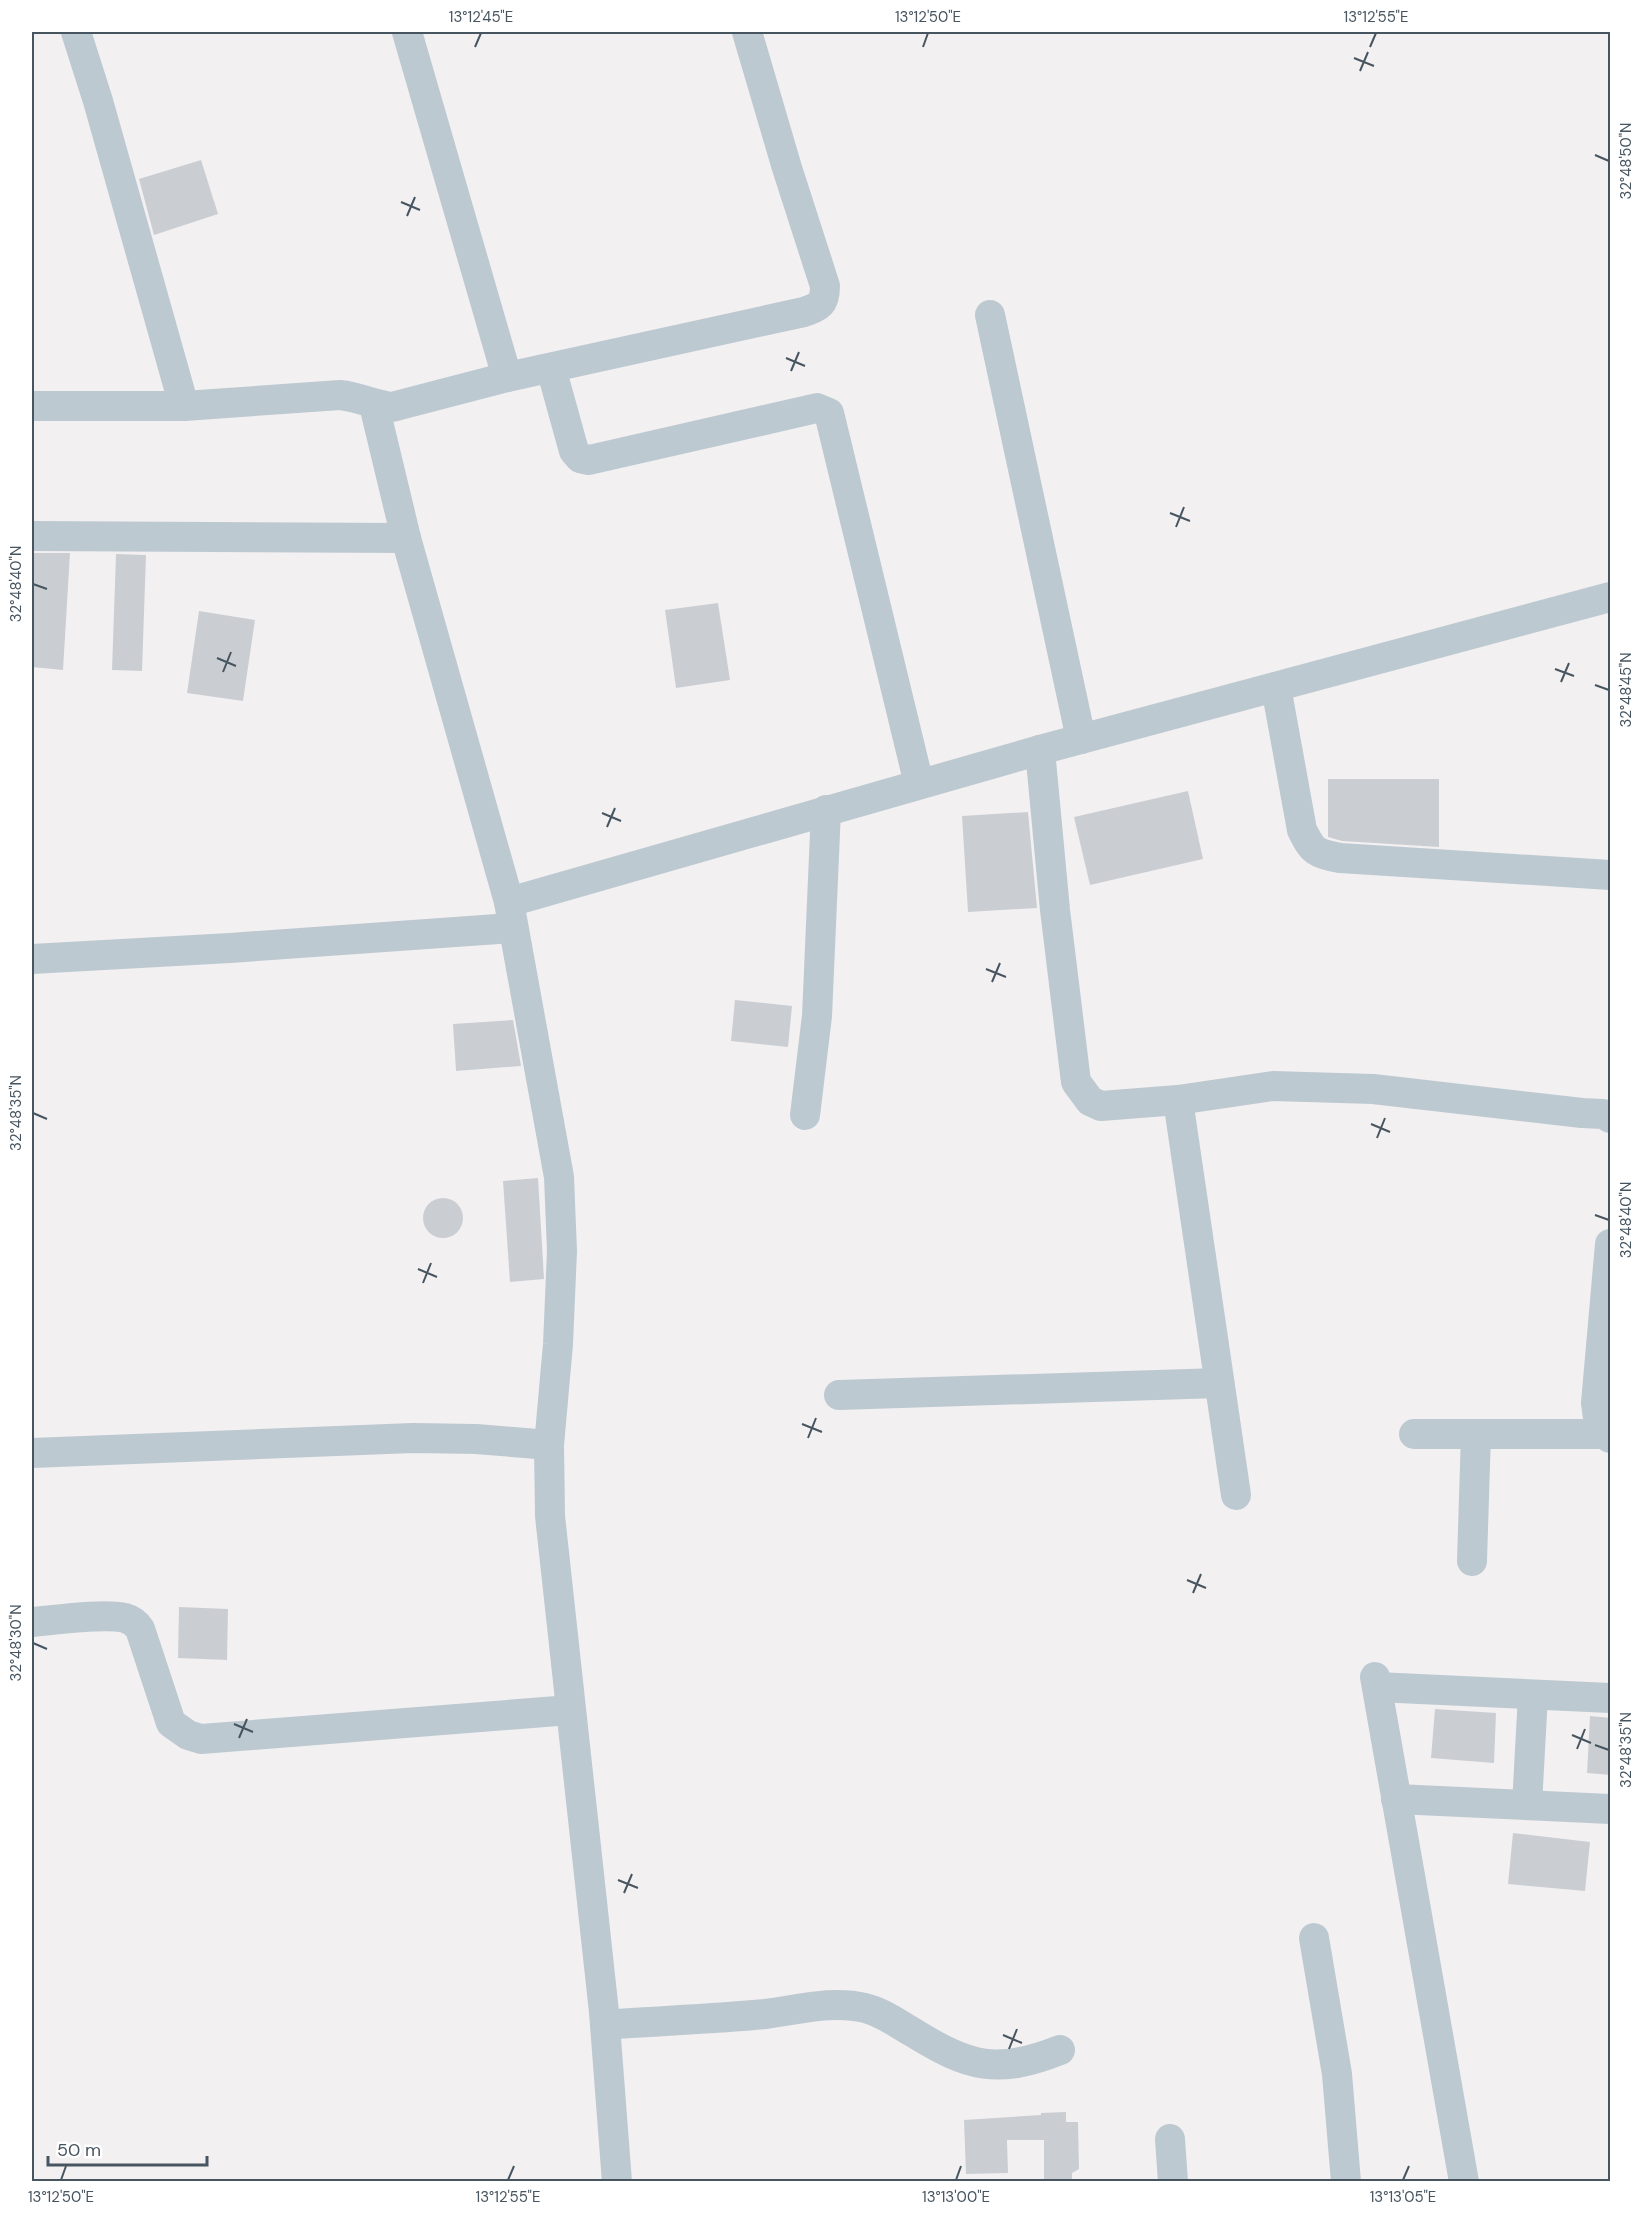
<svg xmlns="http://www.w3.org/2000/svg" width="1642" height="2213" font-family="'DM Sans',sans-serif">
	<style>
		.building { fill: #caced3 }
		.lines { fill: none; stroke-linecap: round; stroke-linejoin: round }
		.minor { stroke: #bdc9d1; stroke-width: 30 }
		.ticks { fill: none; stroke: #475560; stroke-width: 2 }
		.neatline { fill: none; stroke: #475560; stroke-width: 2 }
		.ticks-label { font-size: 15px; text-anchor: middle; fill: #475560 }
	</style>
	<rect width="100%" height="100%" fill="#f3f0f1"/>
	<!-- building -->
	<g class="building">
		<polygon points="201,160 218,214 154,235 139,179"/>
		<polygon points="32,553 70,553 63,670 32,667"/>
		<polygon points="116,554 146,555 142,671 112,670"/>
		<polygon points="718,603 730,680 676,688 665,610"/>
		<polygon points="199,611 255,620 243,701 187,693"/>
		<polygon points="1328,779 1439,779 1439,847 1342,841 1328,837"/>
		<polygon points="1188,791 1203,859 1090,885 1074,817"/>
		<polygon points="1028,812 1037,908 968,912 962,816"/>
		<polygon points="735,1000 792,1006 788,1047 731,1041"/>
		<polygon points="513,1020 521,1066 456,1071 453,1024"/>
		<polygon points="538,1178 544,1279 510,1282 503,1181"/>
		<circle cx="443" cy="1218" r="20"/>
		<polygon points="179,1607 228,1609 227,1660 178,1658"/>
		<polygon points="1435,1709 1496,1713 1494,1763 1431,1758"/>
		<polygon points="1590,1716 1611,1718 1611,1775 1587,1773"/>
		<polygon points="1513,1833 1590,1842 1585,1891 1508,1884"/>
		<polygon points="1066,2112 1066,2122 1078,2122 1079,2169 1072,2173 1072,2181 1044,2181 1044,2140 1007,2140 1008,2173 966,2174 964,2120 1041,2115 1041,2113"/>
	</g>
	<g class="lines">
		<!-- minor -->
		<g class="minor">
			<polyline points="76,32 98,101 184,406"/>
			<polyline points="407,32 507,377"/>
			<polyline points="990,315 1081,739"/>
			<polyline points="551,368 574,451 580,458 589,460 817,408 829,413 919,784"/>
			<polyline points="374,405 406,538 509,902 559,1177 562,1251 558,1344 549,1445 550,1516 604,2012 617,2182"/>
			<path d="M32,406H184L340,395C359,397 374,405 392,407L507,377L804,312C820,306 825,304 825,286L787,168L747,32"/>
			<polyline points="32,536 406,538"/>
			<path d="M1276,687L1302,830C1313,852 1315,853 1340,858L1610,875"/>
			<polyline points="1040,750 1055,910 1076,1082 1090,1101 1101,1106 1178,1100 1273,1086 1373,1089 1582,1113 1603,1114 1610,1118"/>
			<polyline points="509,902 1040,750 1610,597"/>
			<polyline points="32,959 230,948 512,928"/>
			<polyline points="1178,1100 1236,1495"/>
			<polyline points="805,1115 817,1016 826,810"/>
			<path d="M1610,1244L1596,1403C1598,1417 1598,1431 1610,1438"/>
			<polyline points="839,1395 1219,1383"/>
			<polyline points="1414,1434 1603,1434"/>
			<polyline points="32,1453 413,1438 476,1439 549,1445"/>
			<polyline points="1472,1561 1476,1434"/>
			<path d="M32,1622C55,1620 104,1613 125,1618C132,1620 136,1623 140,1629L171,1723L188,1735L201,1739L570,1710"/>
			<polyline points="1375,1677 1464,2182"/>
			<polyline points="1377,1687 1610,1698"/>
			<polyline points="1396,1799 1610,1809"/>
			<polyline points="1527,1805 1533,1695"/>
			<polyline points="1314,1938 1337,2074 1346,2182"/>
			<path d="M605,2025C658,2021 712,2019 765,2014C798,2010 832,2000 865,2008C882,2012 898,2024 914,2033C969,2067 997,2075 1060,2050"/>
			<polyline points="1170,2139 1173,2182"/>
		</g>
	</g>
	<!-- ticks -->
	<path class="ticks" d="M475,47L481,33M923,47L928,33M1370,47L1376,33M1354,58L1374,66M1360,71L1368,52M1595,155L1609,161M401,202L420,210M407,216L415,197M786,358L805,366M791,371L799,352M1170,513L1190,521M1176,527L1184,507M33,584L47,589M217,658L236,666M1555,669L1574,676M223,672L231,652M1561,682L1569,663M1595,685L1609,690M602,813L621,821M607,827L615,808M986,969L1006,977M992,982L1000,963M33,1113L47,1119M1371,1124L1390,1132M1377,1138L1385,1118M1595,1215L1609,1220M418,1269L437,1277M423,1283L431,1263M802,1424L822,1432M808,1438L816,1418M1187,1580L1206,1588M1193,1593L1201,1574M33,1643L47,1649M234,1724L253,1732M1572,1735L1591,1743M239,1738L247,1719M1595,1745L1609,1750M1577,1749L1585,1729M618,1880L638,1888M624,1893L632,1874M1003,2035L1022,2043M1009,2049L1017,2029M61,2180L66,2166M508,2180L514,2166M956,2180L961,2166M1403,2180L1409,2166"/>
	<!-- border -->
	<rect width="1642" height="2213" fill="none" stroke="#ffffff" stroke-width="66"/>
	<!-- scale -->
	<path d="M48 2156v9h159v-9" fill="none" stroke="#475560" stroke-width="3"/>
	<text x="57" y="2156" font-size="18" fill="#475560" stroke="#ffffff" stroke-width="4.5" paint-order="stroke">50 m</text>
	<rect x="33" y="33" width="1576" height="2147" class="neatline"/>
	<g class="ticks-label">
		<text x="481" y="22">13°12'45"E</text>
		<text x="928" y="22">13°12'50"E</text>
		<text x="1376" y="22">13°12'55"E</text>
		<text transform="translate(1626 161) rotate(-90)" y="5">32°48'50"N</text>
		<text transform="translate(16 584) rotate(-90)" y="5">32°48'40"N</text>
		<text transform="translate(1626 690) rotate(-90)" y="5">32°48'45"N</text>
		<text transform="translate(16 1113) rotate(-90)" y="5">32°48'35"N</text>
		<text transform="translate(1626 1220) rotate(-90)" y="5">32°48'40"N</text>
		<text transform="translate(16 1643) rotate(-90)" y="5">32°48'30"N</text>
		<text transform="translate(1626 1750) rotate(-90)" y="5">32°48'35"N</text>
		<text x="61" y="2202">13°12'50"E</text>
		<text x="508" y="2202">13°12'55"E</text>
		<text x="956" y="2202">13°13'00"E</text>
		<text x="1403" y="2202">13°13'05"E</text>
	</g>
</svg>
